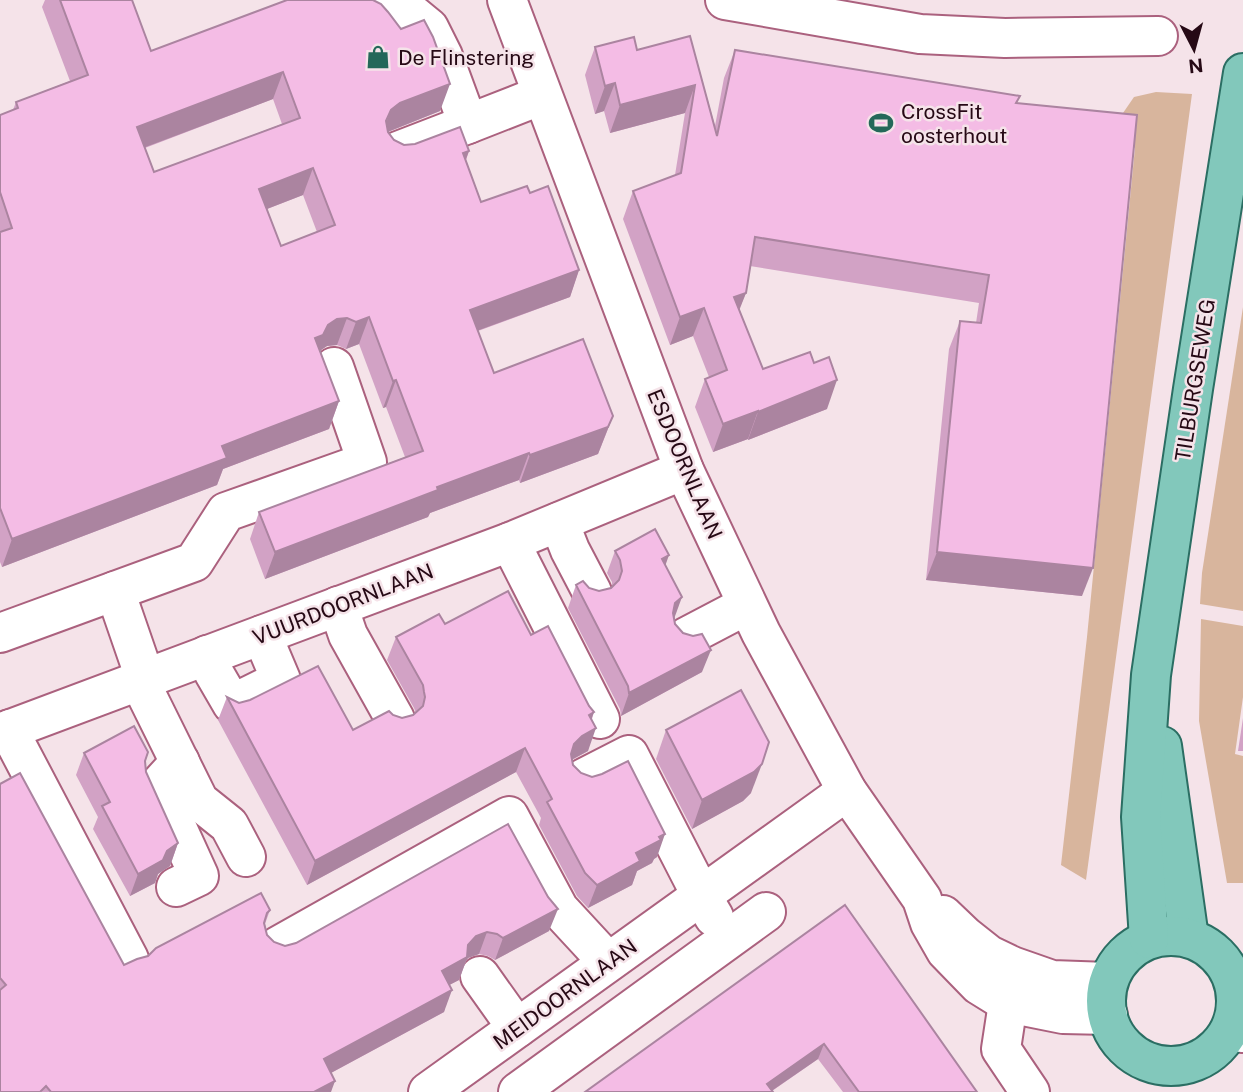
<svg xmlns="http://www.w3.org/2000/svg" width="1243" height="1092" font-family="'Public Sans',sans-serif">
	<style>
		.green { fill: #d8b59d }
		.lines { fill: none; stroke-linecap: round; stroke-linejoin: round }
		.minor-casing { stroke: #ab617e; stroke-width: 42 }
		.major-casing { stroke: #2b6e63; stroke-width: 42 }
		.minor { stroke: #fff; stroke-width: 38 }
		.major { stroke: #82c8bb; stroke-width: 38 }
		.wall { fill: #d2a2c5; fill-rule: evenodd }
		.shaded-wall { fill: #ab84a0 }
		.building { fill: #f4bce5; stroke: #ab84a0; stroke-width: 2; fill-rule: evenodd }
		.labels { text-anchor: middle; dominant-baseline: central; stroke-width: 5; stroke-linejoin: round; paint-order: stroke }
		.poi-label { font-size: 21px; fill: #260915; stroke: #f5e3e9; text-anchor: start }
		.street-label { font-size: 21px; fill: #260915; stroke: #f5e3e9 }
	</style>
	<rect width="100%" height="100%" fill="#f5e3e9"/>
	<!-- green -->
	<g class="green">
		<polygon points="1156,92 1192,94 1086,880 1061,865 1087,637 1135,148 1112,129 1134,97"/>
		<polygon points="1243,307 1243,611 1200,604 1202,573"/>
		<polygon points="1201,619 1243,626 1243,697 1235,754 1243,756 1243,883 1227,883 1199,721"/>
	</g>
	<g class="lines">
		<!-- minor casing -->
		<g class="minor-casing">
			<g id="minor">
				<polyline points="384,0 406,9 429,28 443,56 468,124 542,95"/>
				<polyline points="507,0 684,470 761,633 847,791 922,899 930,923 946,951 979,985 1008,1003 1063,1014 1108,1015"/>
				<polyline points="725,0 920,34 1005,38 1158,36"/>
				<polyline points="398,151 468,124"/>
				<polyline points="559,522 570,550 592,592"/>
				<polyline points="510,542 600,719"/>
				<polyline points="115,591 145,678"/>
				<polyline points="338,606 348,635 395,719"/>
				<polyline points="0,633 194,562 226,512 367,462 334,367"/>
				<polyline points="686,637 747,605"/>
				<polyline points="207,655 214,673 232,704 281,680 262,635"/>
				<polyline points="141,680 148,698 199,801 229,825 246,857"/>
				<polyline points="10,729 17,746 129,959"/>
				<polyline points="0,733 510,542 684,470"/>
				<polyline points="584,778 629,755 701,895 714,917"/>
				<polyline points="176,887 199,876 158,786 180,762"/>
				<polyline points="943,915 965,936 989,955 1012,966 1052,980 1108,982"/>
				<polyline points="278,946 509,816 559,909 608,962"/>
				<polyline points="480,976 517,1028"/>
				<polyline points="1236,988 1243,990"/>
				<polyline points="1008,1003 1001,1049 1030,1092"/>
				<polyline points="1230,1032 1243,1033"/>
				<polyline points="428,1092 847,791"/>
				<polyline points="518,1092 766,912"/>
			</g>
		</g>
		<!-- major casing -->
		<g class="major-casing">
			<g id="major">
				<polyline points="1162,746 1189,938"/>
				<circle cx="1171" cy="1001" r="65"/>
				<polyline points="1149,939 1141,817 1151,675 1193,389 1243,73"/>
			</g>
		</g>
		<!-- minor -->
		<use href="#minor" class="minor"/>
		<!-- major -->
		<use href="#major" class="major"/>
	</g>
	<!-- wall -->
	<g class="wall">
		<path d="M45,0H132L151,51L287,0L440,111L388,132L394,140L404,145L469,151L466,160L481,202L530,193L579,270L570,297L478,331L494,373L613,416L598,454L520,483L519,480L430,513L428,517L265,579L250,539L259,512L405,457L386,407L383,408L359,344L346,349L337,345L327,346L320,351L339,401L329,429L223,469L217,485L2,567L0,562V115L13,110L16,102L70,81L42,7ZM273,99L282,124L154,172L145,148ZM303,195L317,232L281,246L267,209Z"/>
		<polygon points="690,36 715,126 724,78 735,50 1017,103 1082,596 926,580 949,349 960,321 976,323 979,303 750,266 746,293 739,309 763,369 827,409 748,440 748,439 713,452 695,407 705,379 709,377 693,336 670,345 623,219 633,191 675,175 685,113 610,133 604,111 595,114 585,75 595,47 637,50"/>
		<polygon points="615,551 665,565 675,624 702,672 621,716 620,709 568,608 576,585 599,591 611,588 612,587 612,582 607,573"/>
		<polygon points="445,624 531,635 594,712 592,719 588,751 572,760 573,765 657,857 654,859 652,863 637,871 632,885 588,908 577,896 539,825 541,818 516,772 307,885 218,720 227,697 239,703 353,730 393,715 402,718 413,715 416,713 414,708 387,660 396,637"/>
		<polygon points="1243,718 1243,751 1238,751"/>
		<polygon points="666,730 751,793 743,801 692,829 656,759"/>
		<polygon points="84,753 145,762 146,772 178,843 170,866 158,874 155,883 130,896 93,829 98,817 76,775"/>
		<polygon points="0,784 124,965 270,910 265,924 267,935 274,942 285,946 296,943 508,824 549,931 495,960 488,956 479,954 468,958 466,961 459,980 449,985 444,1012 331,1073 331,1092 0,1092"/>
		<polygon points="845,905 977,1092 843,1092 818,1059 772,1091 585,1092"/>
	</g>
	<!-- shaded-wall -->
	<g class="shaded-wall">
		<polygon points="283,72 273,99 127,154 137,127"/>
		<polygon points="615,83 604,111 595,114 605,86"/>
		<polygon points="450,84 440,111 390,131 381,137 391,110 400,103"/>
		<polygon points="695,85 685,113 610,133 620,105"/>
		<polygon points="469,151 459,178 463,153"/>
		<polygon points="313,168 303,195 249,216 259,189"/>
		<polygon points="579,270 570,297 460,337 470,310"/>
		<polygon points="746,293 735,321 734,297"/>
		<polygon points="704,308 693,336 670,345 680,317"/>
		<polygon points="369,317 359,344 346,349 356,322"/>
		<polygon points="347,318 337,345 327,346 318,352 315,338 328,325 337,319"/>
		<polygon points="396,380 386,407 383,408 393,381"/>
		<polygon points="837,380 827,409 748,440 758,412"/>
		<polygon points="339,401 329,429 223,469 217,485 2,567 12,539 222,446"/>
		<polygon points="758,411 748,439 713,452 723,424"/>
		<polygon points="613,416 598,454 520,483 530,455"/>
		<polygon points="529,453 519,480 430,513 428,517 265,579 275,552 437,487"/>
		<polygon points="937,552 1093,568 1082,596 926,580"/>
		<polygon points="669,555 661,578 662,559"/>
		<polygon points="682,597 674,619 667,626 675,603"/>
		<polygon points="711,650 702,672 621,716 629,693"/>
		<polygon points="594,712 586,733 596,728 588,751 573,759 565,767 574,744 589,715"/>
		<polygon points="525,748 516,772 307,885 315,861"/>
		<polygon points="762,764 751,793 743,801 692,829 702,800"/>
		<polygon points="665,834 657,857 654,859 652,863 637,871 632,885 588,908 597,885 636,853"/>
		<polygon points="178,843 170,866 158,874 155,883 130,896 138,874"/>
		<polygon points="558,909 549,931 495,960 503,938"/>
		<polygon points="487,932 479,954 468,958 466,961 459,980 434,993 442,971 468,945 476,936"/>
		<polygon points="452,990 444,1012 316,1081 324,1059"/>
		<polygon points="824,1044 818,1059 770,1092 767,1084"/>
		<polygon points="335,1081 331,1092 314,1092"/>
	</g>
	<!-- building -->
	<g class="building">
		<path d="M60,0H132L151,51L287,0H373L381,4L388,12L401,29L424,20L433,37L450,84L400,103L391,110L386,121L388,132L394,140L404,145L415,144L460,127L469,151L463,153L481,202L527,186L530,193L548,186L579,270L470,310L494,373L583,339L613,416L608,427L530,455L529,453L437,487L438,490L275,552L259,512L423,451L396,380L393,381L369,317L356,322L347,318L337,319L328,325L323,335L315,338L339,401L222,446L227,458L12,539L0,508V232L12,228L0,192V115L18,108L16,102L88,75ZM283,72L300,118L154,172L137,127ZM313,168L335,225L281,246L259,189Z"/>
		<polygon points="690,36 717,136 735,50 1020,96 1016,103 1137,115 1093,568 937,552 960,321 981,323 989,275 755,237 746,293 734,297 763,369 810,352 814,363 829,357 837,380 758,412 758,411 723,424 705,379 727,370 704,308 680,317 633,191 681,173 695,85 620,105 615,83 605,86 595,47 634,37 637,50"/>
		<polygon points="655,529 669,555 662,559 682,597 675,603 673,613 675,624 683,633 693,636 702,634 711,650 629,693 628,686 576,585 583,581 589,588 599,591 611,588 619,580 622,571 620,560 615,551"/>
		<polygon points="508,591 531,635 548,626 589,706 594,712 589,715 596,728 582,736 574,744 571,754 573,765 581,773 592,777 602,774 628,761 665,834 659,837 661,840 636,853 640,861 597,885 585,873 547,802 552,799 525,748 315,861 227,697 239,703 250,700 318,666 353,730 389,711 393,715 402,718 413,715 423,706 425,697 424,692 423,685 396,637 439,614 445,624"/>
		<polygon points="741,690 769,742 762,764 754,772 702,800 666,730"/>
		<polygon points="134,726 148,752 145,761 146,772 178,843 167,851 163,860 138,874 102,806 110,802 84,753"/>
		<polygon points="20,773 124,965 137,959 148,956 156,948 261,893 270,910 267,913 264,923 267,935 274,942 285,946 296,943 508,824 548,897 558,909 503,938 497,934 487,932 476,936 468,945 467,957 442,971 452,990 324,1059 335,1081 314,1092 51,1092 46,1086 40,1092 0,1092 0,990 6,985 0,978 0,784"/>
		<polygon points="845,905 977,1092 859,1092 824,1044 767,1084 773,1092 585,1092"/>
	</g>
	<!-- icons -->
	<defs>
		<g id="shop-bare" transform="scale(1.89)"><path d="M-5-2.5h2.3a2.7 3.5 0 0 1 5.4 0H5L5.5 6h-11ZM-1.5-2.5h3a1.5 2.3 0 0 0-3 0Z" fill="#246859" stroke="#f5e3e9" stroke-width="2.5" paint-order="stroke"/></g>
		<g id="stadium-bare" transform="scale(1.89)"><path d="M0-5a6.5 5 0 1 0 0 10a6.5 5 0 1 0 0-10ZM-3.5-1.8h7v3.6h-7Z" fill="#246859" stroke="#f5e3e9" stroke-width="2.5" paint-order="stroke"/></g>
	</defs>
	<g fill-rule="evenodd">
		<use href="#shop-bare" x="378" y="57"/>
		<use href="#stadium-bare" x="881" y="123"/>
	</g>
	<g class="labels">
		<!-- poi labels -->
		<g class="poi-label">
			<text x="398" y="57">De Flinstering</text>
			<text x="901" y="111">CrossFit<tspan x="901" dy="24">oosterhout</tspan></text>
		</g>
		<!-- street labels -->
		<g class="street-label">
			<text transform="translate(1195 380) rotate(-81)">TILBURGSEWEG</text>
			<text transform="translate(685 464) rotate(67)">ESDOORNLAAN</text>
			<text transform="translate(343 604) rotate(-21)">VUURDOORNLAAN</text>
			<text transform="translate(565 994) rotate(-36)">MEIDOORNLAAN</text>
		</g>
	</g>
	<!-- north arrow -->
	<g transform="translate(1194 49) rotate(174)" stroke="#f5e3e9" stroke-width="5" paint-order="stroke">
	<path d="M0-5L12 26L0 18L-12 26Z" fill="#260915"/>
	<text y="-10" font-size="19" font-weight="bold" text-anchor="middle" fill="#260915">N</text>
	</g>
</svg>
